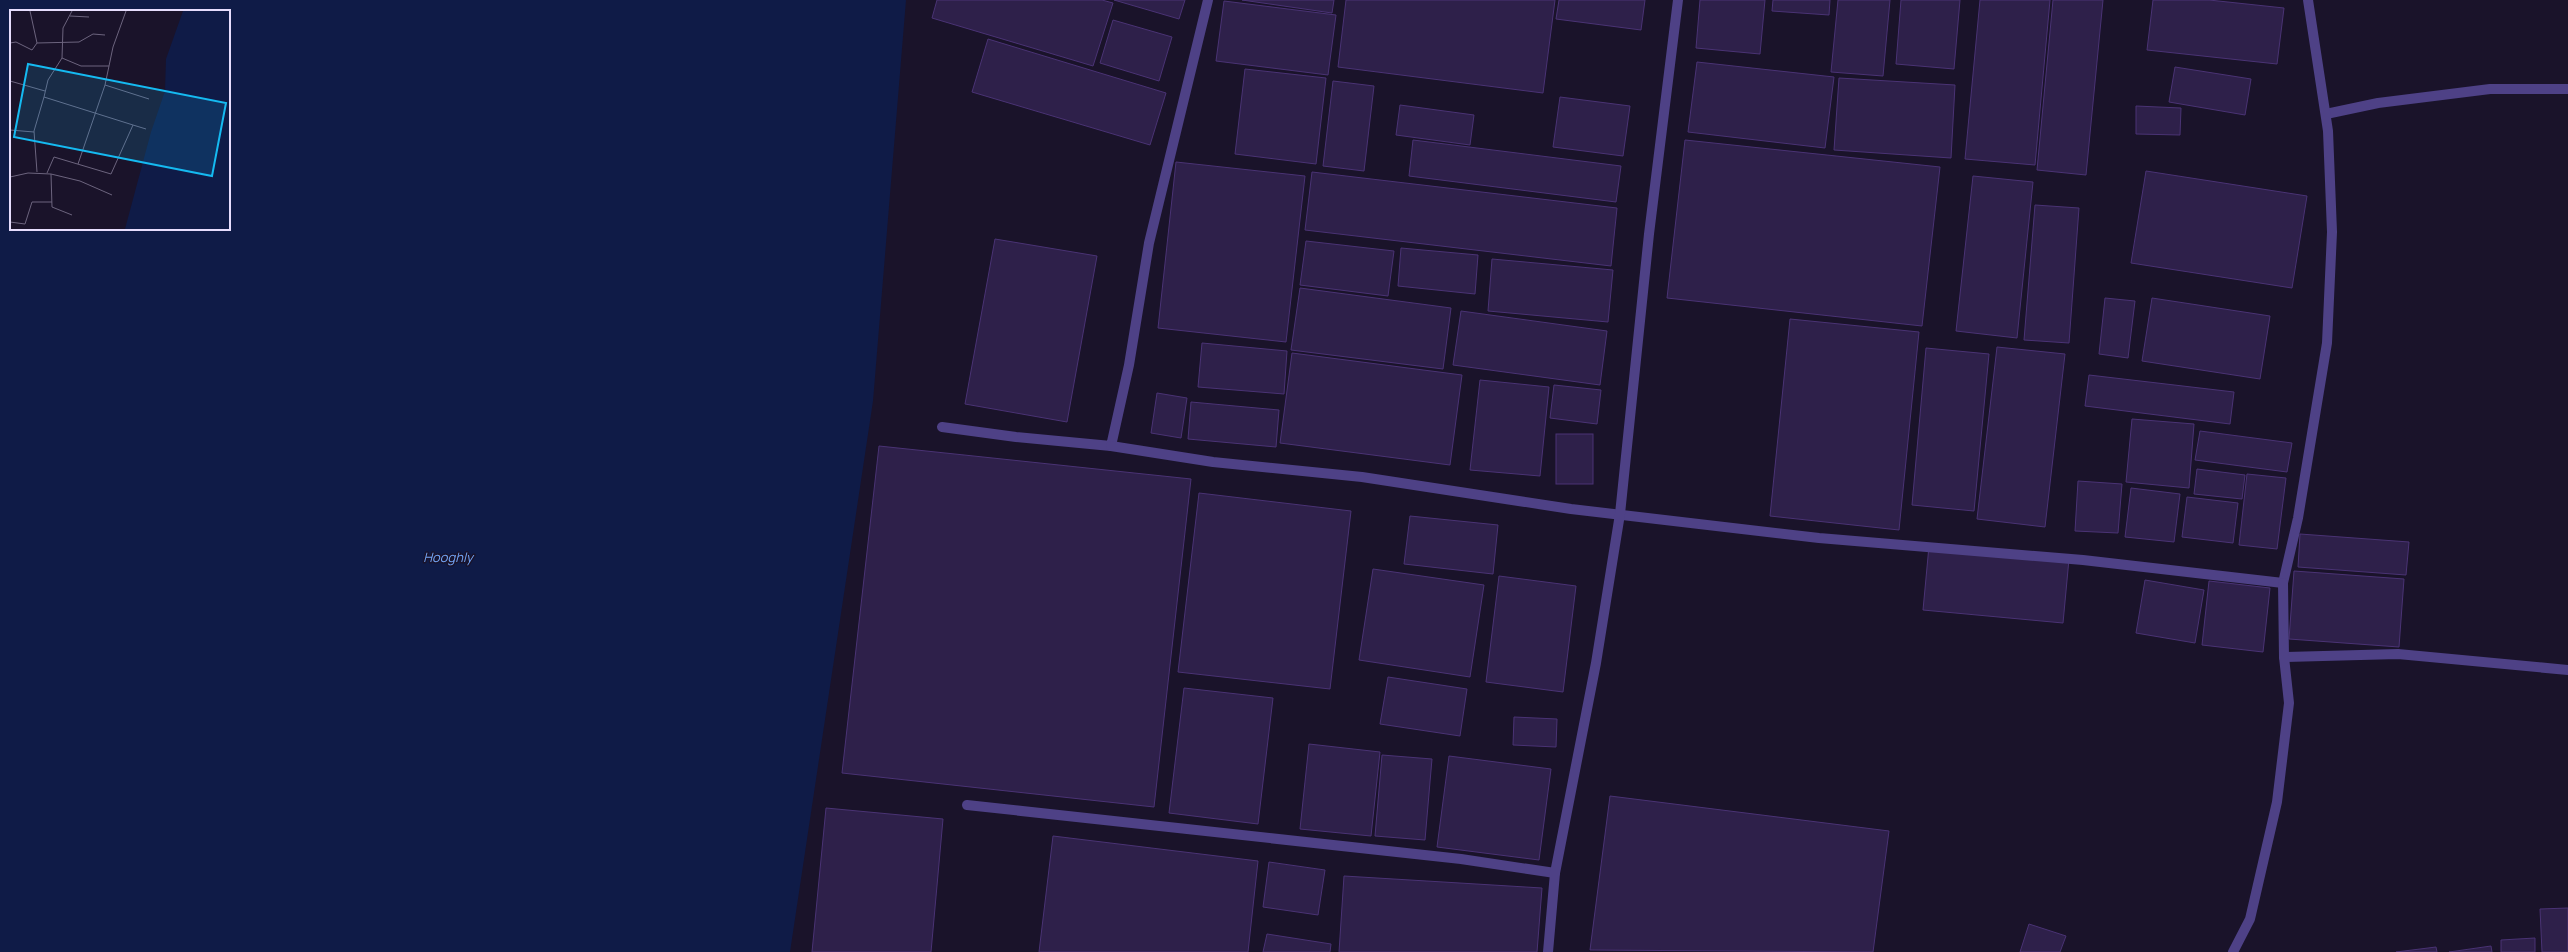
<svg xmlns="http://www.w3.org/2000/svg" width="2568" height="952" font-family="Manrope,sans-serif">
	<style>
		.water { fill: #0f1b47; fill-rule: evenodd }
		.building { fill: #2e204a; stroke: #4a3374 }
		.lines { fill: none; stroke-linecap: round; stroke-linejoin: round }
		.street { stroke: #4e4186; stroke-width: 10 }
		.labels { text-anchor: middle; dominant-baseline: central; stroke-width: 3; stroke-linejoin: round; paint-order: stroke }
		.water-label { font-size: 13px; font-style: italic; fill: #72a5f7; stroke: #1a132a }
		.inset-road { fill: none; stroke: #6c647e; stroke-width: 1 }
		.view { fill: #15baf1; fill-opacity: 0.15; stroke: #15baf1; stroke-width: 2 }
		.inset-edge { fill: none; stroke: #e6ddfd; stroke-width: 2 }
	</style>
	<rect width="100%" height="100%" fill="#1a132a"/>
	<!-- water -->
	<path class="water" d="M0,0H906L873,401L790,952H0ZM11,11H229V229H11Z"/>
	<!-- building -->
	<g class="building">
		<polygon points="937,0 1102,0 1113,3 1093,66 932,18"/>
		<polygon points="1114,0 1185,0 1179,19"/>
		<polygon points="1242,0 1334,0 1332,13"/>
		<polygon points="1346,0 1555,0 1543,93 1338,67"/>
		<polygon points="1559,0 1645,0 1641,30 1556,19"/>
		<polygon points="1700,0 1765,0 1760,54 1696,48"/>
		<polygon points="1773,0 1830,0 1829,15 1772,11"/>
		<polygon points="1838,0 1890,0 1883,76 1831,72"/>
		<polygon points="1901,0 1960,0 1954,69 1896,64"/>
		<polygon points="1980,0 2050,0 2035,165 1965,159"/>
		<polygon points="2053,0 2103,0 2086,175 2037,170"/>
		<polygon points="2153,0 2209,0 2284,8 2277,64 2147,50"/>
		<polygon points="1224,1 1336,15 1328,75 1216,61"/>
		<polygon points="1113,20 1172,37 1159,81 1100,63"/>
		<polygon points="988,39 1166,93 1150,145 972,92"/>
		<polygon points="1697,62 1834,77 1825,148 1688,132"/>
		<polygon points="2175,67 2251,79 2245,115 2169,102"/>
		<polygon points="1245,69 1326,78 1316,164 1235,154"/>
		<polygon points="1839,78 1955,85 1951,158 1834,150"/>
		<polygon points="1333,81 1374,86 1364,171 1323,166"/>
		<polygon points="1560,97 1630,106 1623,156 1553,147"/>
		<polygon points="1400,105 1474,115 1470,145 1396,135"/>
		<polygon points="2136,106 2181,108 2180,135 2136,134"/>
		<polygon points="1413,140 1621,166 1616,202 1409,176"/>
		<polygon points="1685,140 1940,167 1922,326 1667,298"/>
		<polygon points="1176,162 1305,176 1286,342 1158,328"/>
		<polygon points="2146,171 2307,196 2292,288 2131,263"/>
		<polygon points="1312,172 1617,208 1611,266 1305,230"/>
		<polygon points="1973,176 2033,182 2017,338 1956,331"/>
		<polygon points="2035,205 2079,208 2069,343 2024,340"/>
		<polygon points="995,239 1097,256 1067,422 965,404"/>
		<polygon points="1306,241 1394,251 1388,296 1300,285"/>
		<polygon points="1401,248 1478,255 1475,294 1398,286"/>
		<polygon points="1492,259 1613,270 1608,322 1488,311"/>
		<polygon points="1300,288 1451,308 1443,369 1291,350"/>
		<polygon points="2105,298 2135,301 2128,358 2099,354"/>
		<polygon points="2152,298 2270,316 2260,379 2142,361"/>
		<polygon points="1461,311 1607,331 1600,385 1453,365"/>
		<polygon points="1790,319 1919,332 1899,530 1770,516"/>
		<polygon points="1202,343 1287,351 1284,394 1198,387"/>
		<polygon points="1997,347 2065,354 2045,527 1977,519"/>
		<polygon points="1926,348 1989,354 1974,511 1912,505"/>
		<polygon points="1292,353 1462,375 1450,465 1280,443"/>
		<polygon points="2089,375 2234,392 2230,424 2085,406"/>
		<polygon points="1480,380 1549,387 1540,476 1470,470"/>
		<polygon points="1554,385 1601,390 1597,424 1550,418"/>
		<polygon points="1157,393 1187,398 1181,438 1151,433"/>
		<polygon points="1191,402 1279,410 1276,447 1188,439"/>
		<polygon points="2132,419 2194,424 2189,488 2126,482"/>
		<polygon points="2200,431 2292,443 2287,472 2195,460"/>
		<rect x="1556" y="434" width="37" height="50"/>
		<polygon points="879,446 1191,479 1154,807 842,773"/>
		<polygon points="2197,469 2245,475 2242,499 2194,494"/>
		<polygon points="2247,474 2286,478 2277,549 2239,545"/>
		<polygon points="2078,481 2122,484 2118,533 2075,531"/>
		<polygon points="2131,488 2180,494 2174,542 2125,537"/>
		<polygon points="1199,493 1351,511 1330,689 1178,672"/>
		<polygon points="2187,497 2238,503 2233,543 2182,537"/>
		<polygon points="1410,516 1498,525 1493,574 1404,564"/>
		<polygon points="2300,534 2409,542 2406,575 2298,567"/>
		<polygon points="1929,546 2069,559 2063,623 1923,610"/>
		<polygon points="1373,569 1484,585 1470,677 1359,660"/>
		<polygon points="2294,571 2404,579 2399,647 2289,639"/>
		<polygon points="1499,576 1576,586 1563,692 1486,682"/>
		<polygon points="2145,580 2204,590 2195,643 2136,633"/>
		<polygon points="2209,581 2270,588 2263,652 2202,645"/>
		<polygon points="1388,677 1467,689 1460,736 1380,724"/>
		<polygon points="1184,688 1273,698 1258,824 1169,813"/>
		<polygon points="1514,717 1557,719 1556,747 1513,745"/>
		<polygon points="1309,744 1380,752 1371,836 1300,829"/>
		<polygon points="1382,755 1432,759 1425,840 1375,836"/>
		<polygon points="1449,756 1551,769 1539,860 1437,847"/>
		<polygon points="1610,796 1889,831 1873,952 1590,950"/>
		<polygon points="826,808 943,819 931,952 812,952"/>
		<polygon points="1053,836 1258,861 1248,952 1039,952"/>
		<polygon points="1269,862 1325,870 1318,915 1263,907"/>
		<polygon points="1344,876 1542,888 1537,952 1339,952"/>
		<polygon points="2568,908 2568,952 2542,952 2540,909"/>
		<polygon points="2029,924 2066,936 2060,952 2020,952"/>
		<polygon points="1267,934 1331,944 1330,952 1263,952"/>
		<polygon points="2535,938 2535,952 2501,952 2501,940"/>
		<polygon points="2491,946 2492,952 2449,952"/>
		<polygon points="2436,947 2437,952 2396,952"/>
	</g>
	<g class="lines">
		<!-- street -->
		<g class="street">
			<polyline points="2326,114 2378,103 2490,89 2568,89"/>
			<polyline points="942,427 1016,437 1111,446 1129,365 1149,243 1208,0"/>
			<polyline points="1111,446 1213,462 1362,477 1571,509 1819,538 2083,560 2283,583 2298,518 2327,343 2332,232 2328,131 2308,0"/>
			<polyline points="2284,657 2398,654 2568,670"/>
			<polyline points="967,805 1461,859 1555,873"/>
			<polyline points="1548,952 1555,873 1596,663 1620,514 1649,234 1678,0"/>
			<polyline points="2233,952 2250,919 2277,802 2289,703 2284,657 2283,583"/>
		</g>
	</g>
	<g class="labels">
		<!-- water labels -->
		<g class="water-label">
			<text x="448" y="557">Hooghly</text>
		</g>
	</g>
	<!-- overview -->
	<g transform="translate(10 10)">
		<rect width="220" height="220" fill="#1a132a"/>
		<path d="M173,1H220V219H115L141,122L155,81L156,49Z" fill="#0f1b47"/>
		<path class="inset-road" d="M20,1L27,33M60,6L79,7M0,33L6,32L22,40L27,33L69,32L83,24L95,25M52,48L71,56H99M0,71L35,81M95,75L139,89M34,87L38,70L52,48L53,18L62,1M0,120L24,122M68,154L95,75L103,37L116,1M27,162L24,121L34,87L123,115M37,163L44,147L101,164L123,115L136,119M41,164L70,171L102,185M0,167L18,163L41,164L42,197L62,205M0,212L15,214L22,192H42"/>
		<path class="view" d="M18,54L216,93L202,166L4,127Z"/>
		<rect width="220" height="220" class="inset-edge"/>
	</g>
</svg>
